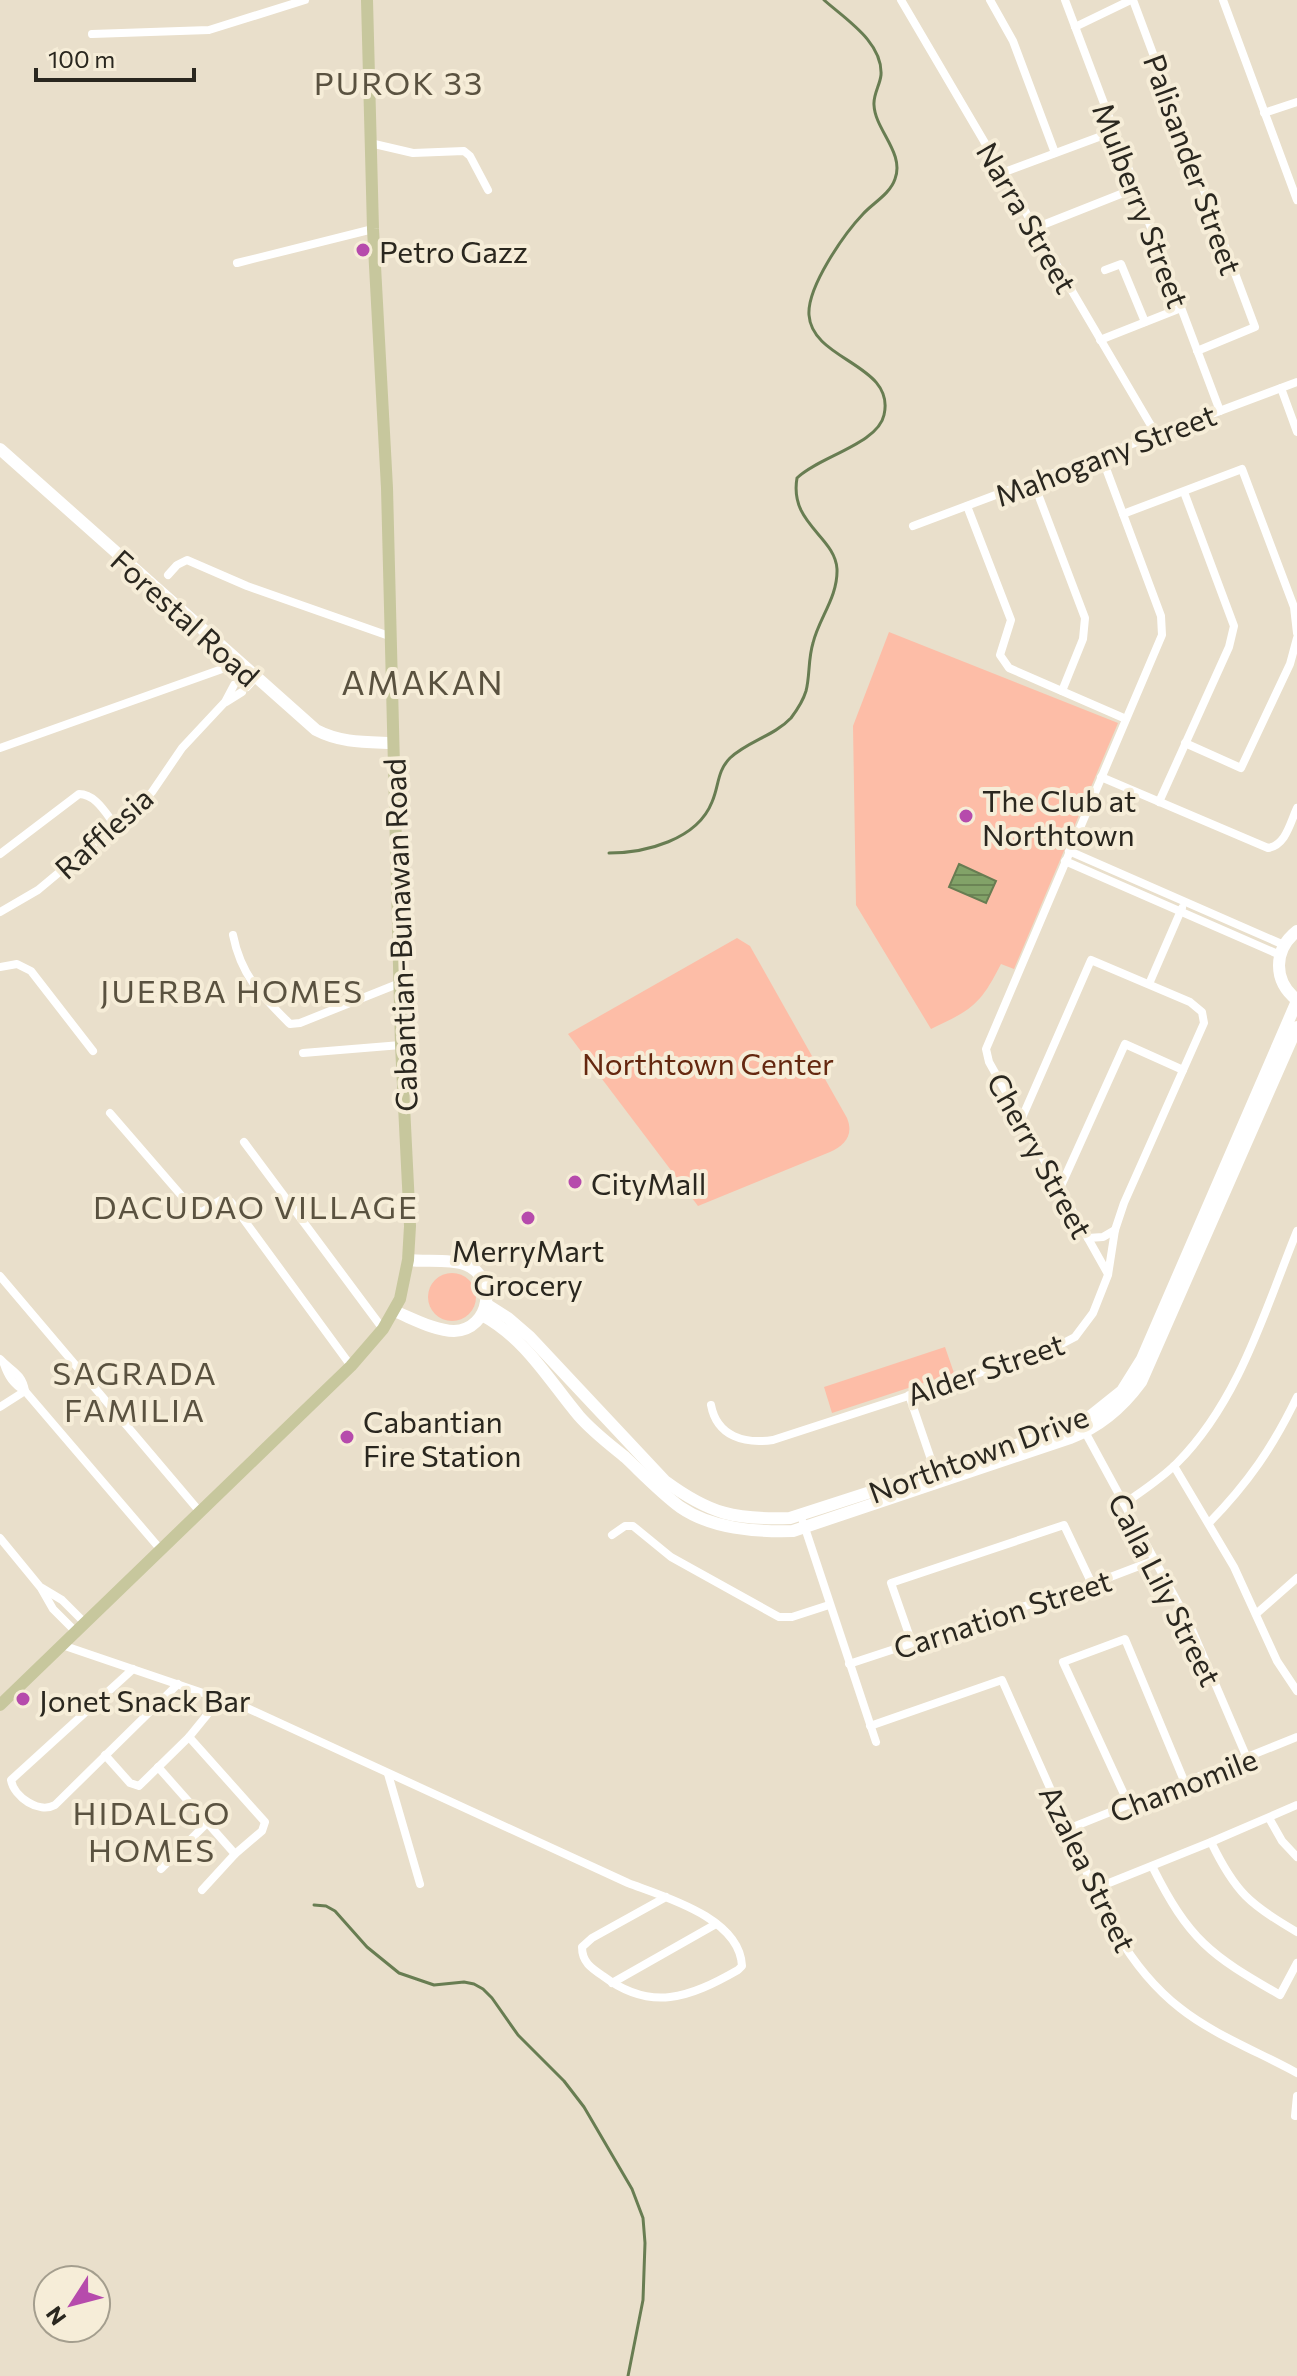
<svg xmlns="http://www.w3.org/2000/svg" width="1297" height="2376" font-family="Commissioner,sans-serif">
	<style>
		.green { fill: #fdbda7 }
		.water { fill: url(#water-rules); stroke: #687d52; stroke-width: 2 }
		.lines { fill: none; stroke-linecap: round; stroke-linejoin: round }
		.stream { stroke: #687d52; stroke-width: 3 }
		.street { stroke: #fff; stroke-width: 8 }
		.secondary { stroke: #fff; stroke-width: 12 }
		.primary { stroke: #c7c79d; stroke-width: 12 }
		.poi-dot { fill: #b64bac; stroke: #f6edd8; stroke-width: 3 }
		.labels { text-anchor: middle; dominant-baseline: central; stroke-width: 8; stroke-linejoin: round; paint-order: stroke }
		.street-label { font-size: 30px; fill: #2a271f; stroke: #f6edd8 }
		.poi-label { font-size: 30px; fill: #2a271f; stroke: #f6edd8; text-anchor: start }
		.park-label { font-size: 30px; fill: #652810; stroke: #f6edd8 }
		.neighbourhood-label { font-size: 32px; letter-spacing: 2px; fill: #5a5240; stroke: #f6edd8 }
		.quarter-label { font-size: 34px; letter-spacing: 2px; fill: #5a5240; stroke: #f6edd8 }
	</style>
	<defs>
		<pattern id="water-rules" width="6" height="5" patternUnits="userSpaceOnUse" patternTransform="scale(2)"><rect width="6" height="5" fill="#82a268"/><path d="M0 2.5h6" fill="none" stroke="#6b8455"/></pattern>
	</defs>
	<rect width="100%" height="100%" fill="#e9dfcb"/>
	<!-- green -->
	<g class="green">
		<path d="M889,632L1118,723L1014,969L1001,964C980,1005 973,1009 931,1029L856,905L853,726Z"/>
		<path d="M737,938L750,946L847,1118C854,1135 845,1145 830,1152L698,1206L568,1034Z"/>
		<circle cx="452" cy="1297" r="24"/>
		<polygon points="945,1347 954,1373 832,1413 824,1387"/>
	</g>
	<!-- water -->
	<polygon class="water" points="959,864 996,881 986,903 949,887"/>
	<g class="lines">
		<!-- stream -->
		<g class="stream">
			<path d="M609,853C645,853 697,840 712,802C719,786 717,771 730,758C748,741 774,736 791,718C797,710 803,701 806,691C810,676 808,659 813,643C819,618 838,597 837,569C835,536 789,524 797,478C818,457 878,444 884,415C896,364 812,361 809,315C807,287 844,234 863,214C873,203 890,194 895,179C905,153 875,130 874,105C873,95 880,85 881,75C883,42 845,19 824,0"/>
			<polyline points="314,1905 326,1906 335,1911 367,1947 399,1973 434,1985 464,1982 474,1984 483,1989 492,1998 518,2035 564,2081 584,2107 632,2189 643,2218 645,2243 643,2300 628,2376"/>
		</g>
		<!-- street -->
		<g class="street">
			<polyline points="901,0 1156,434"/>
			<polyline points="990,0 1013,41 1055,153"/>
			<polyline points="1065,0 1220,411"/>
			<polyline points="1133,0 1255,327 1197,351"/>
			<polyline points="1223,0 1297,200"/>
			<polyline points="1075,27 1131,0"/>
			<polyline points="92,34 209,30 305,0"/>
			<polyline points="1264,113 1297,102"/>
			<polyline points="370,143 413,153 464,151 470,156 488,190"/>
			<polyline points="1002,173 1115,131"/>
			<polyline points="1035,228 1136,188"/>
			<polyline points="237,263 373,229"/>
			<polyline points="1105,270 1121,264 1145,322"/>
			<polyline points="1100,340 1181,308"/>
			<polyline points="1281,388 1297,432"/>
			<polyline points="1101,455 1161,616 1162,635 986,1049 989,1062 1108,1274"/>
			<polyline points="1033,481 1085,618 1083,639 1062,691"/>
			<polyline points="967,506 1011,620 1000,655 1009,668 1126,719"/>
			<polyline points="1123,514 1242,469 1294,607 1297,633"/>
			<polyline points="913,526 1297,382"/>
			<polyline points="168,575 177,565 187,560 247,586 392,637"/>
			<polyline points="239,679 247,671"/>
			<polyline points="247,687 255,678"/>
			<polyline points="226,702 242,692"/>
			<polyline points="1185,743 1241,768 1290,664 1297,638"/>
			<polyline points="0,748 239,663"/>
			<path d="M1101,777L1268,848C1286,845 1290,823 1297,808"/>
			<polyline points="1159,802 1229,647 1234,626 1184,492"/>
			<polyline points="1069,851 1284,945"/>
			<path d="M0,854L79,794C96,794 106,814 116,826"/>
			<polyline points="1065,861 1280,955"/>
			<polyline points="0,912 38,890 135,809 152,792 182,748 225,702 234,685"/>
			<path d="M233,935C241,976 262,996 290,1024L300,1023L400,983"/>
			<polyline points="0,967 17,964 31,971 93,1051"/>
			<polyline points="1149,984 1182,908"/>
			<polyline points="303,1053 401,1045"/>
			<polyline points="110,1113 193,1209 202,1212 221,1200 231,1202 351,1366"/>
			<polyline points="244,1142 383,1329"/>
			<polyline points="1060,1188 1125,1044 1183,1070"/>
			<polyline points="1088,1238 1103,1237 1115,1230"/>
			<polyline points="0,1276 200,1512"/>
			<path d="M0,1359C11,1371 22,1373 25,1391"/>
			<path d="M4,1364C8,1376 13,1384 25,1391L161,1550"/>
			<polyline points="909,1395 936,1474"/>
			<path d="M711,1405C717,1437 745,1444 773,1440L1050,1350L1075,1337L1093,1313L1108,1275L1115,1230L1124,1203L1204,1023L1202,1012L1190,1002L1091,960L1021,1120"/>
			<polyline points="0,1407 25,1391"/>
			<polyline points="1084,1430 1190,1625 1247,1758"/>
			<polyline points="1174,1466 1234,1567 1277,1661 1297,1691"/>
			<path d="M1124,1504C1142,1491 1161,1479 1177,1463C1239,1401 1265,1310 1297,1231"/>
			<polyline points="803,1522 876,1742"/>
			<path d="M1209,1523C1248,1483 1273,1447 1297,1397"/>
			<polyline points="612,1535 625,1526 633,1526 671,1557 779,1617 792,1617 829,1605"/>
			<polyline points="0,1538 41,1588 53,1609 76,1632"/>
			<polyline points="42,1588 62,1600 85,1623"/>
			<polyline points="1256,1614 1297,1578"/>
			<polyline points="912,1643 891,1583 1064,1525 1092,1584"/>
			<path d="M62,1645L247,1708L628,1883C665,1897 740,1918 742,1966L738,1970C689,1998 651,2012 603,1976C591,1968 582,1962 582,1947L592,1938L666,1897"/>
			<polyline points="849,1664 1092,1584 1155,1560"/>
			<path d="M133,1669L11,1780C14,1797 39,1814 55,1805L178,1684"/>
			<path d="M870,1726L1002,1680C1023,1728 1045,1776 1066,1824C1095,1892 1120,1961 1180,2008C1214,2035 1259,2052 1297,2073"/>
			<polyline points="189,1737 265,1822 262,1831 235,1854 202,1890"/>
			<polyline points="105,1755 130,1783 139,1786 189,1737 220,1699"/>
			<polyline points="158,1767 235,1854"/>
			<polyline points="388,1774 420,1884"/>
			<polyline points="1129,1805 1063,1662 1125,1639 1185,1783"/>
			<polyline points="1269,1818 1282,1841 1297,1857"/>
			<polyline points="1068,1829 1297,1737"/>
			<path d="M1211,1842C1235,1892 1250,1905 1297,1932"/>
			<path d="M1152,1866C1189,1940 1210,1955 1280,1995L1297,1963"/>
			<polyline points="161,1869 207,1823"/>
			<polyline points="1094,1889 1211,1842 1297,1805"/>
			<polyline points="612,1983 716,1924"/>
			<polyline points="1295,2116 1297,2096"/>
		</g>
		<!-- secondary -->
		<g class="secondary">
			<path d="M0,449L316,730C341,743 365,742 392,743"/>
			<path d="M1297,931C1273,950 1273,981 1297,1000"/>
			<path d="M486,1304L508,1318L530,1337L665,1481C710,1514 735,1520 790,1518L1065,1429L1092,1415L1122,1391L1142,1359L1297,1001"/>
			<path d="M394,1311C412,1318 435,1331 454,1331C491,1330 499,1276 464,1264C450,1259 424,1262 408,1260"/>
			<path d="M482,1315C526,1339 548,1379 579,1416C593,1432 609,1444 625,1457C643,1474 660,1492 680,1507C712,1529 755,1532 793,1531L1070,1438C1100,1427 1122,1408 1141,1382L1297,1027"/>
		</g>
		<!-- primary -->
		<polyline class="primary" points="0,1705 351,1366 383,1329 400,1299 408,1260 410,1226 401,1045 387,488 373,229 367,0"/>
	</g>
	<!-- markers -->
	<g class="poi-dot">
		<circle cx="363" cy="250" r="8"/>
		<circle cx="966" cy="816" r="8"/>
		<circle cx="575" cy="1182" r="8"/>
		<circle cx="528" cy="1218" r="8"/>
		<circle cx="347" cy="1437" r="8"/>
		<circle cx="23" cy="1699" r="8"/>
	</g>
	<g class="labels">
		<!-- street labels -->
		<g class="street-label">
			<text transform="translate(1194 164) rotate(70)">Palisander Street</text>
			<text transform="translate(1142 205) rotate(69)">Mulberry Street</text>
			<text transform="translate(1028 217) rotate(60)">Narra Street</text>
			<text transform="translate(1105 454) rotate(-21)">Mahogany Street</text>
			<text transform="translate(186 617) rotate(42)">Forestal Road</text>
			<text transform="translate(103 832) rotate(-42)">Rafflesia</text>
			<text transform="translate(399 935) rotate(-92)">Cabantian-Bunawan Road</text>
			<text transform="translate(1041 1155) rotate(61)">Cherry Street</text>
			<text transform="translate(985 1368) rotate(-19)">Alder Street</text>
			<text transform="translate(978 1453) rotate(-20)">Northtown Drive</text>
			<text transform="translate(1166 1589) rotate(63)">Calla Lily Street</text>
			<text transform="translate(1002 1613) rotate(-18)">Carnation Street</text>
			<text transform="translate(1183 1784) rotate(-21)">Chamomile</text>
			<text transform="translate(1089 1868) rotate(64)">Azalea Street</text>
		</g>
		<!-- poi labels -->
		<g class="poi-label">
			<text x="379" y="250">Petro Gazz</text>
			<text x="982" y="799">The Club at<tspan x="982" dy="34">Northtown</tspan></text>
			<text x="591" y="1182">CityMall</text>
			<text x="528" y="1249" text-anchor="middle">MerryMart<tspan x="528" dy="34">Grocery</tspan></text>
			<text x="363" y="1420">Cabantian<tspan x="363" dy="34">Fire Station</tspan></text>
			<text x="39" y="1699">Jonet Snack Bar</text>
		</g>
		<!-- park labels -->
		<g class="park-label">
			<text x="708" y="1062">Northtown Center</text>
		</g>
		<!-- neighbourhood labels -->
		<g class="neighbourhood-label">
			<text x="399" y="82">PUROK 33</text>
			<text x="232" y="990">JUERBA HOMES</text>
			<text x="256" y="1206">DACUDAO VILLAGE</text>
			<text x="135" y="1372">SAGRADA<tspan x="135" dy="37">FAMILIA</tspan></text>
			<text x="152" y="1812">HIDALGO<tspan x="152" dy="37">HOMES</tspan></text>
		</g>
		<!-- quarter labels -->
		<g class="quarter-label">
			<text x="423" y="681">AMAKAN</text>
		</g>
	</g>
	<!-- north arrow -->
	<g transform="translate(72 2304) rotate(234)"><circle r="38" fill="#f6edd8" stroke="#a49e8e" stroke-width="2"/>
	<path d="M0-6L14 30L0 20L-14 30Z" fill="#b64bac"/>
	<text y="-12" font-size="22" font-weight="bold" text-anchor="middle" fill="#2a271f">N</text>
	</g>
	<!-- scale -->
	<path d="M36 68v12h158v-12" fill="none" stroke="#2a271f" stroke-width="4"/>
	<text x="48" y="68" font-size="24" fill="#2a271f" stroke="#f6edd8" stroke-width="6" paint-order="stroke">100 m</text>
</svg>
